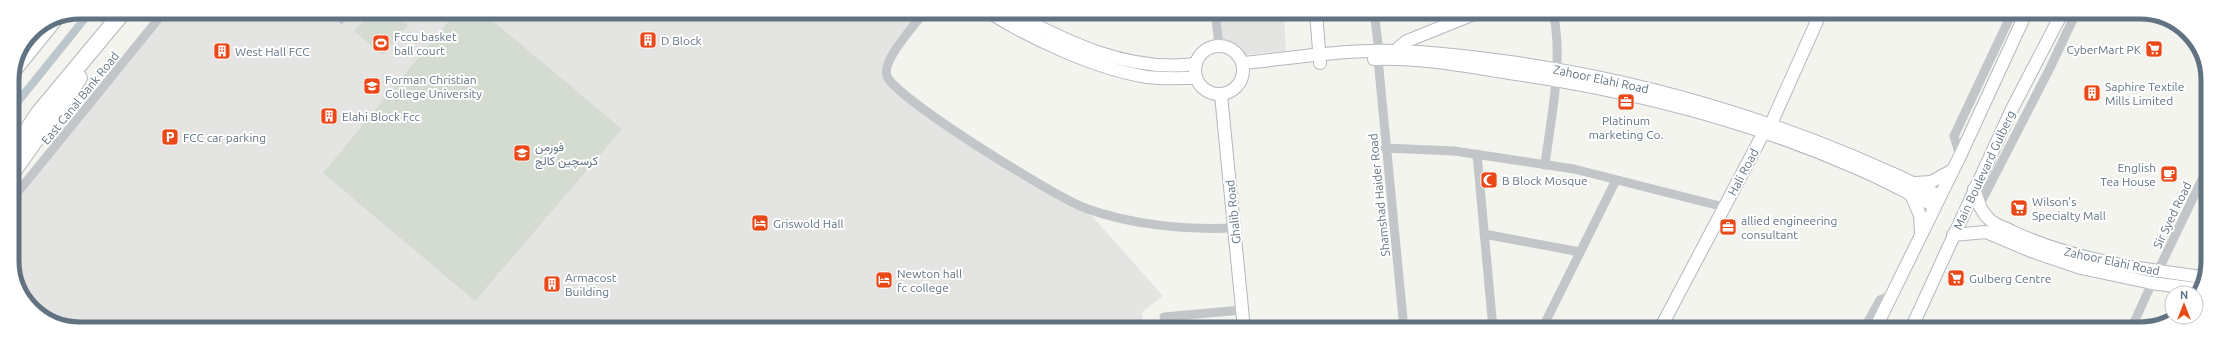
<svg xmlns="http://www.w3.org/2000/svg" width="2220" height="341" font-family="Ubuntu,Vazirmatn,sans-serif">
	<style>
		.built { fill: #e4e5e3 }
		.green { fill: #d4dbd0 }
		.water { fill: url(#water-waves) }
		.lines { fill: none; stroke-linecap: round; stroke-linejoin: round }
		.canal { stroke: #bbc7cc; stroke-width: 8 }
		.secondary-casing { stroke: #b2b8bc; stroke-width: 14 }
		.highway-casing { stroke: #b5b8bb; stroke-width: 18 }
		.street { stroke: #c3c6c9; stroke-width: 9 }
		.secondary { stroke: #fff; stroke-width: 12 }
		.highway { stroke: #fff; stroke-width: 16 }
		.labels { text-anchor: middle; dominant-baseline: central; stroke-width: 4; stroke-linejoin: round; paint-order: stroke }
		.poi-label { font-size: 12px; fill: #617382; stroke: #fff; text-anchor: start }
		.street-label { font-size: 12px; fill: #617382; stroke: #fff }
		.rim { fill: none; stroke: #617382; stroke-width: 5 }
	</style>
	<defs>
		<pattern id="water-waves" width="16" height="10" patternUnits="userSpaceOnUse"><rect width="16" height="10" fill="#bbc7cc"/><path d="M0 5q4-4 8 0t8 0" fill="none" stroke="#9ba6ab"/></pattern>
	</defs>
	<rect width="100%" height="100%" fill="#f4f4ef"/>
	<!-- built -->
	<g class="built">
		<polygon points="165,12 926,12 892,54 887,76 921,109 1085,208 1163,296 1142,312 1143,329 71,328 35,312 14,279 13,198"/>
		<polygon points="1220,12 1284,12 1286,51 1244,55 1222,40"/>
	</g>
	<!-- green -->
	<g class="green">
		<polygon points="372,12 392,12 408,25 383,55 354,31"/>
		<polygon points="456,12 482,12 622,129 475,301 323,173"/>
	</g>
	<!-- water -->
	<polygon class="water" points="327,12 352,12 342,24"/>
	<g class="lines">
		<!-- canal -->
		<polyline class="canal" points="12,109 90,12"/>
		<!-- secondary casing -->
		<g class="secondary-casing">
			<g id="secondary">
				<path d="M989,12C1031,39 1097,69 1147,77C1163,79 1180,78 1196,78"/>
				<path d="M1010,12C1067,42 1129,73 1196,64"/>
				<polyline points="1316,12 1320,63"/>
				<circle cx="1219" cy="70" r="24"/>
				<polyline points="1399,51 1399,47 1407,41 1479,12"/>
				<path d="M1374,59C1419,57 1465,66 1509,73C1629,90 1748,120 1859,169C1885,180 1909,194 1935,206"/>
				<path d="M1243,63C1294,58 1347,49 1398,51C1436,52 1473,57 1510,62C1660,83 1805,129 1940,196"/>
				<polyline points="1221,95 1244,329"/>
				<polyline points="1915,183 1931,182 1953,170"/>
				<path d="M1974,189C1978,200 1980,211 1989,219C1994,225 2006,228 2013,232C2073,260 2139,269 2204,277"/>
				<polyline points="1911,195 1920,215 1921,233"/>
				<polyline points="1953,235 1986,232 2031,251 2081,268 2152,283 2197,289"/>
				<polyline points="1660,329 1764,132 1771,124 1821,12"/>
				<polyline points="1875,329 1960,156 2026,13"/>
				<polyline points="1911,329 2012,109 2062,13"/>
			</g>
		</g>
		<!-- highway casing -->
		<g class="highway-casing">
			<g id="highway">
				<polyline points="14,69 56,17"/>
				<polyline points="13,152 39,113 123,12"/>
				<polyline points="13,171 79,78"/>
			</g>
		</g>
		<!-- street -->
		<g class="street">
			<path d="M924,12C915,25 881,61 887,76C896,99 1057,198 1085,208C1131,225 1186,230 1234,228"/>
			<polyline points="1215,12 1219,45"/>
			<polyline points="1374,12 1379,51"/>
			<polyline points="1378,59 1404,329"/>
			<polyline points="1385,148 1454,151 1574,169 1724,207"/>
			<polyline points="1477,154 1493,329"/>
			<polyline points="1960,156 1954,136 2012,13"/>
			<path d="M1545,165C1551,116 1564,60 1553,12"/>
			<polyline points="13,198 164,12"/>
			<polyline points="1979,206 2050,68 2076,13"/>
			<polyline points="1484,234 1580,252"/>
			<polyline points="2158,271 2207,169"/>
			<polyline points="1164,317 1242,310"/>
			<polyline points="1542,329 1616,180"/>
			<polyline points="1864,329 1880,300 1891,296"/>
			<polyline points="2131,329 2152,283"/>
		</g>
		<!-- secondary -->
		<use href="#secondary" class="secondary"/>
		<!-- highway -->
		<use href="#highway" class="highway"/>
	</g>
	<!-- icons -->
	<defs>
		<g id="building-square" transform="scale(0.9)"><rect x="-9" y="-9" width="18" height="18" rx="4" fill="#eb4818" stroke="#fff"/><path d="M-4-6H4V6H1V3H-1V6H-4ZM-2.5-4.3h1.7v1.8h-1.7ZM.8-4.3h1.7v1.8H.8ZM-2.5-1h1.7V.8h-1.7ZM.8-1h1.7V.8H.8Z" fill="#fff"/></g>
		<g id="stadium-square" transform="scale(0.9)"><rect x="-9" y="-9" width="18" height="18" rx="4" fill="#eb4818" stroke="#fff"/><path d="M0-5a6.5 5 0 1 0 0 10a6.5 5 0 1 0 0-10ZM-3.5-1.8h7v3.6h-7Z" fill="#fff"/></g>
		<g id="supermarket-square" transform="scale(0.9)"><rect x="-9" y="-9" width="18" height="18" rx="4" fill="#eb4818" stroke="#fff"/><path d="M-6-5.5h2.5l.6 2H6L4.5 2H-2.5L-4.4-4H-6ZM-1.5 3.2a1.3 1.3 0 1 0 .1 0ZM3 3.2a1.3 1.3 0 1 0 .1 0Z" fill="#fff"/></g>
		<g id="university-square" transform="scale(0.9)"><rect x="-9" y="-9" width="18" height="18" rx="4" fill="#eb4818" stroke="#fff"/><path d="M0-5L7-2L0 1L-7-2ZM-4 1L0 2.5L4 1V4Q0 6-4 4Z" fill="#fff"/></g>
		<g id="office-square" transform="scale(0.9)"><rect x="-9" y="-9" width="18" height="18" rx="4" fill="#eb4818" stroke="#fff"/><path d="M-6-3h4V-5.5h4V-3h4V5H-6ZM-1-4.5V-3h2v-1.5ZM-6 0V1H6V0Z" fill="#fff"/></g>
		<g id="parking-square" transform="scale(0.9)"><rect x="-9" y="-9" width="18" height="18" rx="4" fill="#eb4818" stroke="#fff"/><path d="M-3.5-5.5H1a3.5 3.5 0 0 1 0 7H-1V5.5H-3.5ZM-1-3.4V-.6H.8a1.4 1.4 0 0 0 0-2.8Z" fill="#fff"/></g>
		<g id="cafe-square" transform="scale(0.9)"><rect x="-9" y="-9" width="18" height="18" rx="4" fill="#eb4818" stroke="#fff"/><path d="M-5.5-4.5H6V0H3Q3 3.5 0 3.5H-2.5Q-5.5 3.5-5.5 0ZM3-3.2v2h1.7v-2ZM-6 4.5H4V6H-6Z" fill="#fff"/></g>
		<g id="mosque-square" transform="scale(0.9)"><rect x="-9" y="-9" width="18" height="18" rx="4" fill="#eb4818" stroke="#fff"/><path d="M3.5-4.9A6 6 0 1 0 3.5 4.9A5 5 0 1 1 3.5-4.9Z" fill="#fff"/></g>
		<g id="hotel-square" transform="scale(0.9)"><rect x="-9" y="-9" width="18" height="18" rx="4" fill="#eb4818" stroke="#fff"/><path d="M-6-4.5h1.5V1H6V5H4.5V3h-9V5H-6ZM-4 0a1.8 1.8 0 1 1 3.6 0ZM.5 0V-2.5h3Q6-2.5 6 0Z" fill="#fff"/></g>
	</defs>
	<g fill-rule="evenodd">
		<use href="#building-square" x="648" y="40"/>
		<use href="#stadium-square" x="381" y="43"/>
		<use href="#supermarket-square" x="2154" y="49"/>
		<use href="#building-square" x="222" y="51"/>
		<use href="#university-square" x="372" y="86"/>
		<use href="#building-square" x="2092" y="93"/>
		<use href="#office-square" x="1626" y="102"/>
		<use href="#building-square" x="329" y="116"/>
		<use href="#parking-square" x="170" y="137"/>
		<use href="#university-square" x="522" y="153"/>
		<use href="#cafe-square" x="2169" y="174"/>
		<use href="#mosque-square" x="1489" y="180"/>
		<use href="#supermarket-square" x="2019" y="208"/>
		<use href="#hotel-square" x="760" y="223"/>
		<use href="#office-square" x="1728" y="227"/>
		<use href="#supermarket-square" x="1956" y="278"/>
		<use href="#hotel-square" x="884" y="280"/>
		<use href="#building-square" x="552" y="284"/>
	</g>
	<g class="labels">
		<!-- poi labels -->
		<g class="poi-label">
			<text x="394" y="36">Fccu basket<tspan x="394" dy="14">ball court</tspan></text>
			<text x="661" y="40">D Block</text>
			<text x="2141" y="49" text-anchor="end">CyberMart PK</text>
			<text x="235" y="51">West Hall FCC</text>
			<text x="385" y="79">Forman Christian<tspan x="385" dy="14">College University</tspan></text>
			<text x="2105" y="86">Saphire Textile<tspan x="2105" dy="14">Mills Limited</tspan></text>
			<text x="342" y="116">Elahi Block Fcc</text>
			<text x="1626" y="120" text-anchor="middle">Platinum<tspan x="1626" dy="14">marketing Co.</tspan></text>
			<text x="183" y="137">FCC car parking</text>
			<text x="535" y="146">فورمن<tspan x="535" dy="14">کرسچین کالج</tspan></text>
			<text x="2156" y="167" text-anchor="end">English<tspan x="2156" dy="14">Tea House</tspan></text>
			<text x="1502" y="180">B Block Mosque</text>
			<text x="2032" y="201">Wilson's<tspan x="2032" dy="14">Specialty Mall</tspan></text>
			<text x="1741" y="220">allied engineering<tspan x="1741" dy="14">consultant</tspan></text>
			<text x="773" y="223">Griswold Hall</text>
			<text x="897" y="273">Newton hall<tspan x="897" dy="14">fc college</tspan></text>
			<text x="565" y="277">Armacost<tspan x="565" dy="14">Building</tspan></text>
			<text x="1969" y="278">Gulberg Centre</text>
		</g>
		<!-- street labels -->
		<g class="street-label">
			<text transform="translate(1601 79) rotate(12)">Zahoor Elahi Road</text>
			<text transform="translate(80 98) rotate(-51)">East Canal Bank Road</text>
			<text transform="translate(1984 170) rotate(-65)">Main Boulevard Gulberg</text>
			<text transform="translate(1743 172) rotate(-62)">Hali Road</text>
			<text transform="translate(1379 195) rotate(-96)">Shamshad Haider Road</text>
			<text transform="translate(1233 212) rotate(-96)">Ghalib Road</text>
			<text transform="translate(2172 215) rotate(-64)">Sir Syed Road</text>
			<text transform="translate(2112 261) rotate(12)">Zahoor Elahi Road</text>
		</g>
	</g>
	<!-- crop -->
	<path d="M0 0H2220V341H0ZM80 19H2140A61 61 0 0 1 2201 80V261A61 61 0 0 1 2140 322H80A61 61 0 0 1 19 261V80A61 61 0 0 1 80 19Z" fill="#fff" fill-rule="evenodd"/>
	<path class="rim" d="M80 19H2140A61 61 0 0 1 2201 80V261A61 61 0 0 1 2140 322H80A61 61 0 0 1 19 261V80A61 61 0 0 1 80 19Z"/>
	<!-- north arrow -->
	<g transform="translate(2184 305)"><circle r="19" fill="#ffffff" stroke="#c0c7cd"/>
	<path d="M0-3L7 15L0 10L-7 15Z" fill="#eb4818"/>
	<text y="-6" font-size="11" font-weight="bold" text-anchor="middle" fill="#617382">N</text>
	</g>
</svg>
